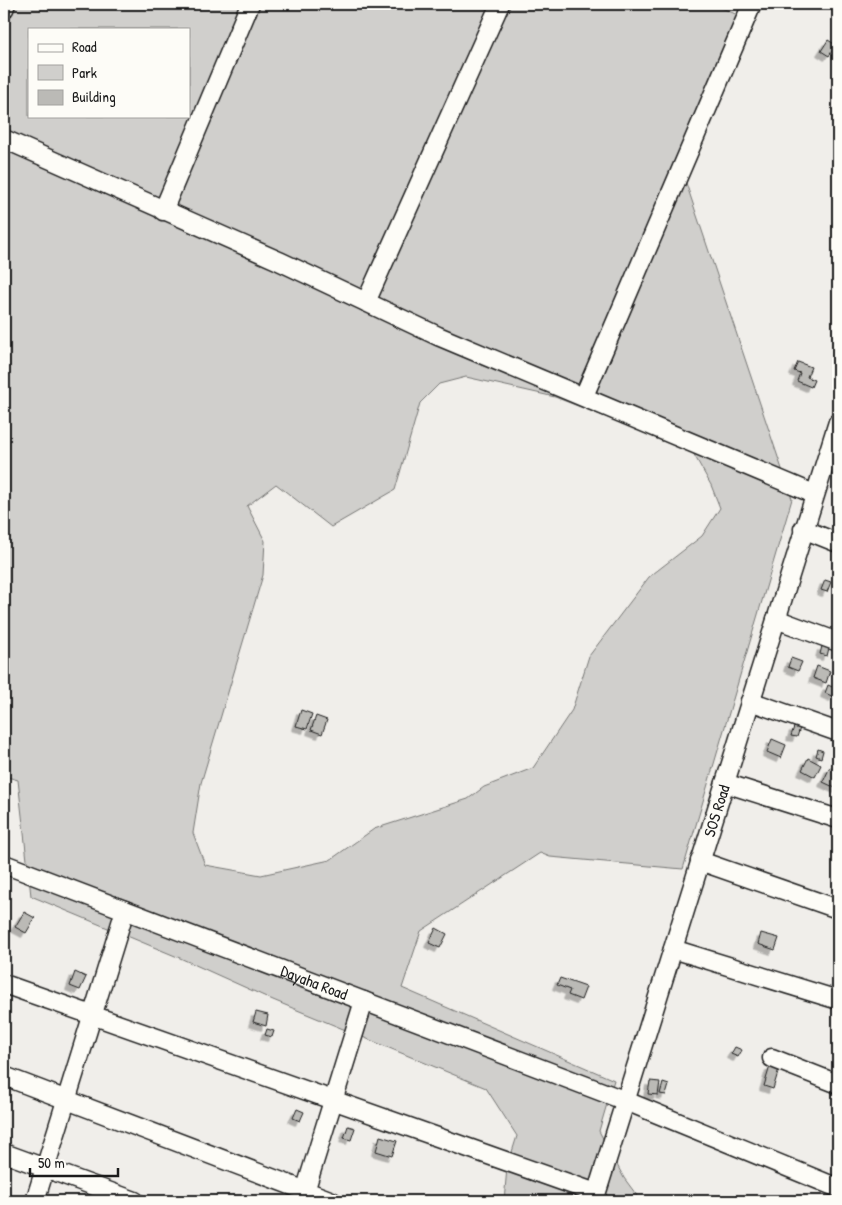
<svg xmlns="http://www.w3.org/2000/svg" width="842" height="1205" font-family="'Patrick Hand',sans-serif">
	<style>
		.green { fill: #d0cfcc; stroke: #767674; fill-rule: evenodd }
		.building { fill: #bbbab6; stroke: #1c1c1c; filter: url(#shadow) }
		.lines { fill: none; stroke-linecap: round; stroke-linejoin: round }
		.minor-casing { stroke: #1c1c1c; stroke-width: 21 }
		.minor { stroke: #fdfcf7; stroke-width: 18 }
		.labels { text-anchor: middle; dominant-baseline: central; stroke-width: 4; stroke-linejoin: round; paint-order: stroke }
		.street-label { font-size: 16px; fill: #1c1c1c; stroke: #fdfcf7 }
	</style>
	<defs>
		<filter id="shadow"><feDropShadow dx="-4.5" dy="4.5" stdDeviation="0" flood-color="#0004"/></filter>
	</defs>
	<rect width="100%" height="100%" fill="#f0eeea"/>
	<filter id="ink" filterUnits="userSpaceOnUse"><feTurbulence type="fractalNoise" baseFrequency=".02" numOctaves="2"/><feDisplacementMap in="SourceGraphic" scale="10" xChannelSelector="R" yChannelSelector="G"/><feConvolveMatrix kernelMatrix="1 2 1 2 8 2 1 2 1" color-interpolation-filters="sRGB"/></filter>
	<g filter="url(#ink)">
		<!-- green -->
		<path class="green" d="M4,4H713L749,20L680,165L792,499L683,869L550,857L540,853L421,931L402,988L614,1080L599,1131L624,1178L641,1201H504L507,1168L517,1136L486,1088L273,1000L180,958L31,896L18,780L4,776ZM29,29H189V116H29ZM466,377L555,397L692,451L711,485L720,508L702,536L649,577L589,656L572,710L533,768L484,787L468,799L374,829L330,860L261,875L205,865L193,833L201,783L263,575L265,541L247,506L276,484L331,527L395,490L420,403L439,384Z"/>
		<!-- building -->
		<g class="building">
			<polygon points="828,40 836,45 829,56 821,51"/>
			<polygon points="798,362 811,367 807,377 814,380 811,387 797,381 800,373 794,371"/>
			<polygon points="825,580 831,582 827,592 821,590"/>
			<polygon points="822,646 829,648 827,656 820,654"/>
			<polygon points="791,658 802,662 798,671 788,667"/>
			<polygon points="817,666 830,671 826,683 813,678"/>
			<polygon points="828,685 837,689 834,697 825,693"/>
			<polygon points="301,710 312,714 307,729 296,726"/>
			<polygon points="316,716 327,720 322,734 311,730"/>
			<polygon points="794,727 800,728 797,737 791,736"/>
			<polygon points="772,739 786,745 781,758 767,752"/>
			<polygon points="818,749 823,751 821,758 816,756"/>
			<polygon points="808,758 821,765 815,777 802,770"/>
			<polygon points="830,767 838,771 838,789 823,782"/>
			<polygon points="24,912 35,918 26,933 15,927"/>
			<polygon points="436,928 447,934 440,948 429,943"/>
			<polygon points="761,933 779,938 775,950 758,944"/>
			<polygon points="75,972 86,977 80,990 70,986"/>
			<polygon points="560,978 586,987 581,1000 568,995 570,990 557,985"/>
			<polygon points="256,1012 268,1015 266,1026 253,1022"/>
			<polygon points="267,1029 274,1031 272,1037 265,1035"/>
			<polygon points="735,1047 742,1050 738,1057 731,1054"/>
			<polygon points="770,1066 779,1069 773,1089 764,1086"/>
			<polygon points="650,1081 660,1082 658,1095 648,1094"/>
			<polygon points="663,1083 669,1085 666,1095 660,1094"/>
			<polygon points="297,1109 304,1112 300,1121 293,1118"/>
			<polygon points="348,1126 355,1128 351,1140 344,1138"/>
			<polygon points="380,1136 397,1141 392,1156 376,1151"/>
		</g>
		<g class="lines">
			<!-- minor casing -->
			<g class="minor-casing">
				<g id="minor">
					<polyline points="4,9 6,4"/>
					<polyline points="4,139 279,261 438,336 814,494"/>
					<polyline points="163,211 250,4"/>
					<polyline points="366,302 500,4"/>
					<polyline points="584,396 752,4"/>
					<polyline points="803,529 838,543"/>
					<polyline points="776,619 838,642"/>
					<polyline points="750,701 838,732"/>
					<polyline points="725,783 838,819"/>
					<polyline points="700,861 838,909"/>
					<path id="s1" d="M4,864L626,1101L838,1188"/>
					<polyline points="673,949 838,1000"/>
					<polyline points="4,984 596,1193"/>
					<polyline points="772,1058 838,1084"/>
					<polyline points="4,1076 332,1201"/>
					<polyline points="4,1153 135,1201"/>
					<polyline points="35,1201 125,910"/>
					<polyline points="302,1201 364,1001"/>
					<path id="s2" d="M594,1201L838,422"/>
				</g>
			</g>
			<!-- minor -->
			<use href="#minor" class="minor"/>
		</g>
	</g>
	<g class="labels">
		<!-- street labels -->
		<g class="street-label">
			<text stroke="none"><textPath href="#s2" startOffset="409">SOS Road</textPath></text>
			<text stroke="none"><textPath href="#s1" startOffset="332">Dayaha Road</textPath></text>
		</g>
	</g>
	<!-- margin -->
	<rect width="842" height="1205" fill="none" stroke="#fdfcf7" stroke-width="20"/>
	<rect x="10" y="10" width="822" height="1185" fill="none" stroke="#1c1c1c" stroke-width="2" filter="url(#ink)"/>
	<!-- legend -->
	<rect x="28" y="28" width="162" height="90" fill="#fdfcf7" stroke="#a3a29f"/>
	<rect x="38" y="44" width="25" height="8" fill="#fdfcf7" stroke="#a3a29f"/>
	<text x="72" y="52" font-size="15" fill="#1c1c1c">Road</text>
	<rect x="38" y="65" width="25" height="15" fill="#d0cfcc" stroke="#a3a29f"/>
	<text x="72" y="78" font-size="15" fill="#1c1c1c">Park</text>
	<rect x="38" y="90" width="25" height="15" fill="#bbbab6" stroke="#a3a29f"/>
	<text x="72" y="102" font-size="15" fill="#1c1c1c">Building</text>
	<!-- scale -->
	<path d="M30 1168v8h88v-8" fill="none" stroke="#1c1c1c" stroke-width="2.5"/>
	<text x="38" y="1168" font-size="15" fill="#1c1c1c" stroke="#fdfcf7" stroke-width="4" paint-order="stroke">50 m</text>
</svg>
